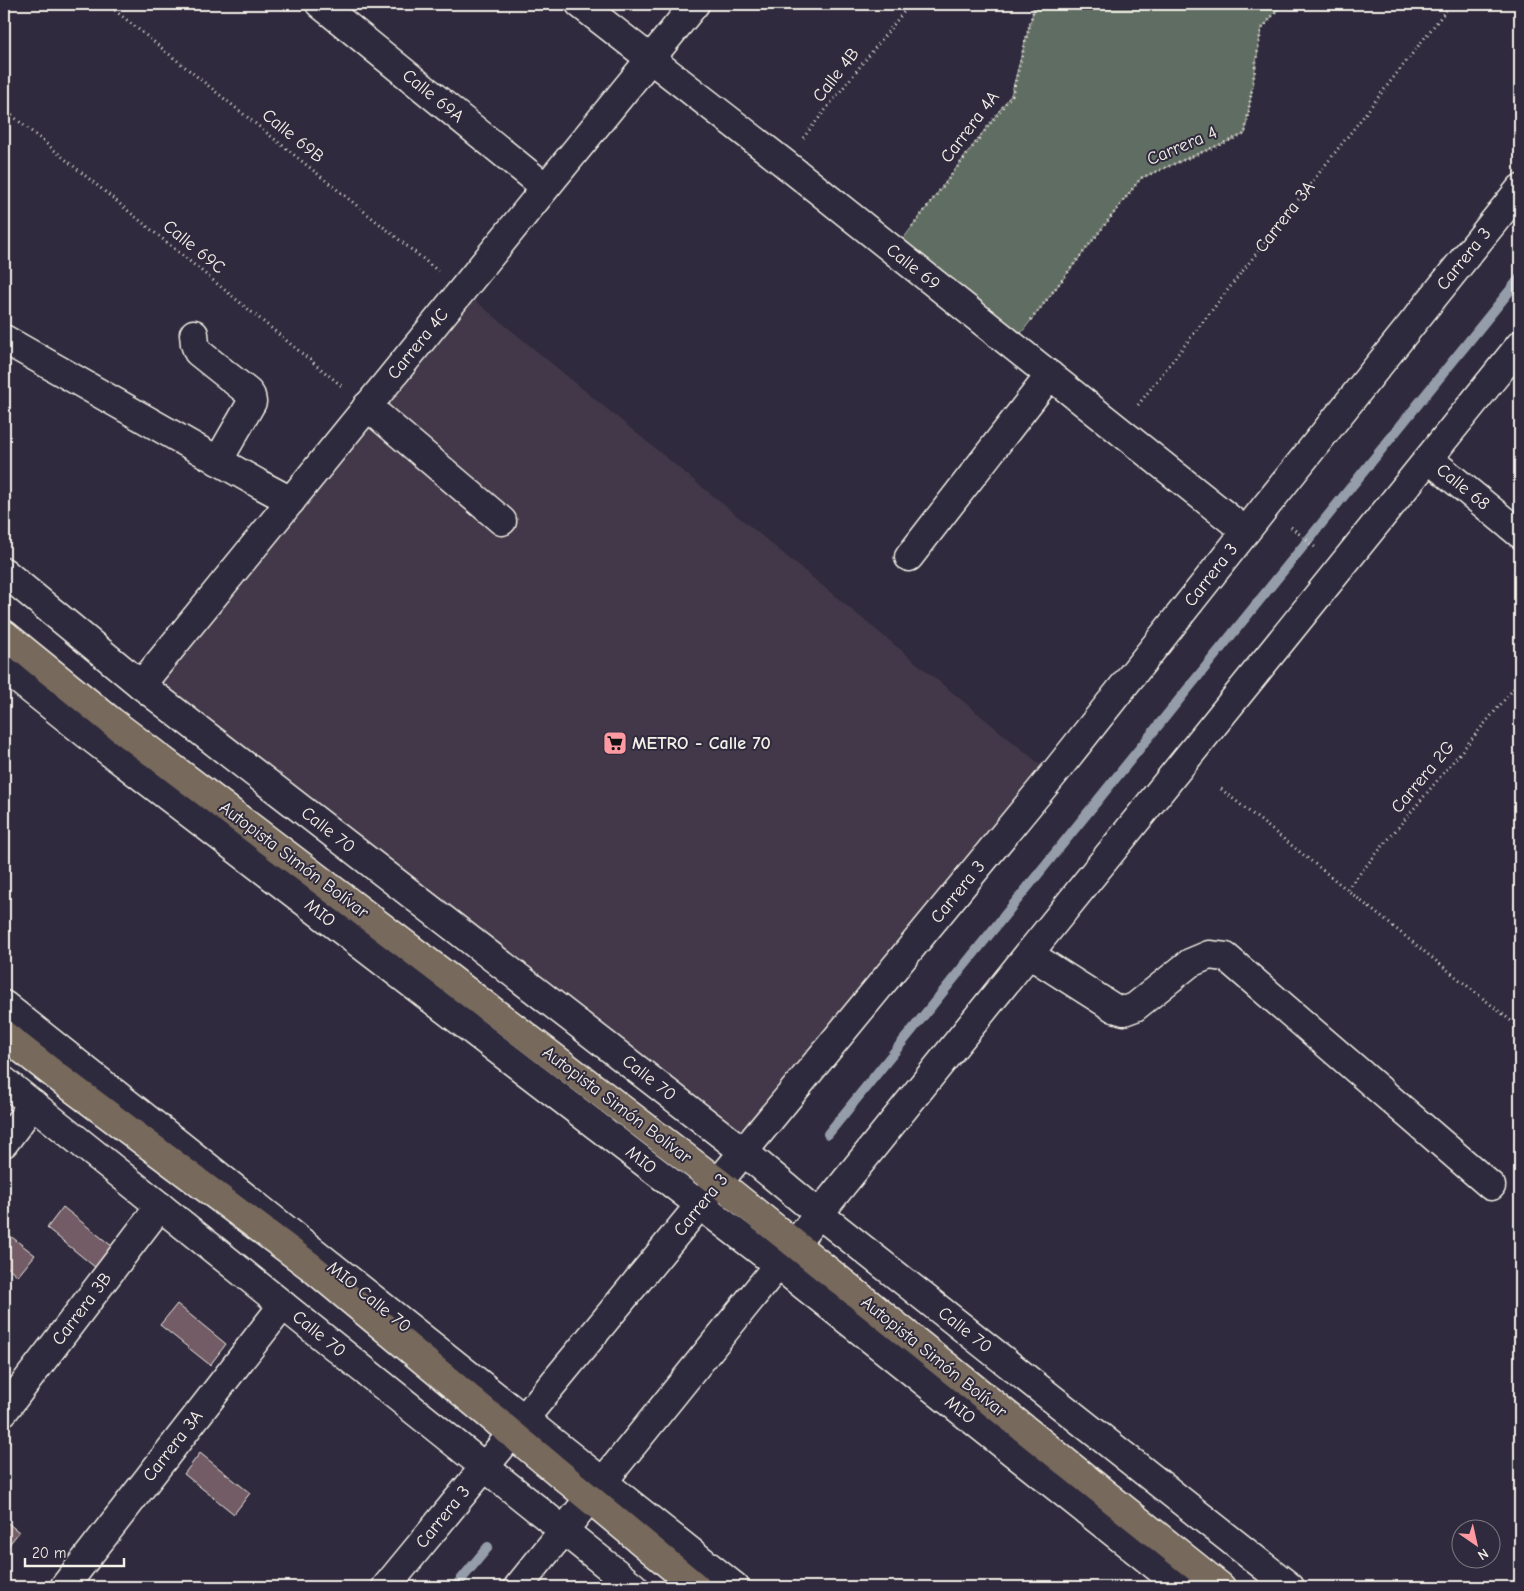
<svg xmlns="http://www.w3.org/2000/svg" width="1524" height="1591" font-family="'Comic Neue',sans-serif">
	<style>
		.built { fill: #433949 }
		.green { fill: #616d62; stroke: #aaafa5 }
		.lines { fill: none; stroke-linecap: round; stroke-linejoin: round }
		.stream { stroke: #959daa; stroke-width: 10 }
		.building { fill: #735b66; stroke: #f4f1e8 }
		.minor-casing { stroke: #f4f1e8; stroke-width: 31 }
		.highway-casing { stroke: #f4f1e8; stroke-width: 31 }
		.path { stroke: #f4f1e8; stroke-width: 3; stroke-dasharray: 1 4; stroke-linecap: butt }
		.minor { stroke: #2f2a3d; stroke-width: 28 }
		.highway { stroke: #77695c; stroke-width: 28 }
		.labels { text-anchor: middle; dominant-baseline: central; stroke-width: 4; stroke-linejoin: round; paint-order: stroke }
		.street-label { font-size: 18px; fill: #f4f1e8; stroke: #2f2a3d }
		.poi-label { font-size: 18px; font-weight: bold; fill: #f4f1e8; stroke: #2f2a3d; text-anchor: start }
	</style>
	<rect width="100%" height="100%" fill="#2f2a3d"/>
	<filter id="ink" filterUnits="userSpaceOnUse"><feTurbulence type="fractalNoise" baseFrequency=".02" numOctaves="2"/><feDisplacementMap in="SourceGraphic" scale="10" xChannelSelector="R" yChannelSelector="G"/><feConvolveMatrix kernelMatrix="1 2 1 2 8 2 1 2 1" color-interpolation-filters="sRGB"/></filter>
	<g filter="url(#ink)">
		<!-- built -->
		<polygon class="built" points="462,290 1053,775 744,1152 141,685"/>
		<!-- green -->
		<polygon class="green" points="1035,4 1282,4 1261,30 1245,134 1141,178 1012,345 894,251 1011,95"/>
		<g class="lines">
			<!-- stream -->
			<g class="stream">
				<polyline points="828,1134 1520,278"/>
				<polyline points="455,1587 488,1547"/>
			</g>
		</g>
		<!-- building -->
		<g class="building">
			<polygon points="63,1207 113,1247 96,1268 47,1228"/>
			<polygon points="4,1231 35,1255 18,1276 4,1264"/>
			<polygon points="177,1304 226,1344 210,1365 160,1325"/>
			<polygon points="200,1453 250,1493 234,1514 184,1474"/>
			<polygon points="4,1520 19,1532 4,1551"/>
		</g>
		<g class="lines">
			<!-- minor casing -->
			<g class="minor-casing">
				<g id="minor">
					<polyline points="320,4 545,187"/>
					<polyline points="580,4 784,163 1245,531"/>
					<polyline points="194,334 195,344 198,352 248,392 251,396 252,402 218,461"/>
					<polyline points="4,339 261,485 291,501"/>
					<polyline points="367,406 502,521"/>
					<polyline points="1429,459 1520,534"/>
					<polyline points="909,557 1050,375"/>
					<polyline points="4,572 141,685 744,1152 819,1214 1290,1587"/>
					<polyline points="4,668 94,740 778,1265 1182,1587"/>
					<polyline points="141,685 695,4"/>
					<polyline points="1029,954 1114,1008 1124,1011 1135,1007 1190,963 1209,955 1226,957 1491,1186"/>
					<polyline points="4,1005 735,1587"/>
					<polyline points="4,1081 634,1587"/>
					<polyline points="4,1143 33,1104"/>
					<polyline points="4,1411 160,1206"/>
					<polyline points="64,1587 283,1305"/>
					<polyline points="386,1587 1053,775 1266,506 1520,189"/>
					<polyline points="518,1587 1520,345"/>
				</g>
			</g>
			<!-- highway casing -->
			<g class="highway-casing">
				<g id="highway">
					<polyline points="4,634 111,721 719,1183 1221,1587"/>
					<polyline points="4,1035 55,1075 310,1266 696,1587"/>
				</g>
			</g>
			<!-- path -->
			<g class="path">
				<polyline points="107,4 438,271"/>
				<polyline points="4,109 343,387"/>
				<polyline points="803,138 910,4"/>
				<polyline points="912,227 1012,95 1035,4"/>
				<polyline points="1031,320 1141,178 1245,134 1261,30 1282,4"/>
				<polyline points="1138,405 1451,4"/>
				<polyline points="1291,527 1316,548"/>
				<polyline points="1221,789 1520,1028"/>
				<polyline points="1347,889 1520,681"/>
			</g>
			<!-- minor -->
			<use href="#minor" class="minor"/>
			<!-- highway -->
			<use href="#highway" class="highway"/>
		</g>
	</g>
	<!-- icons -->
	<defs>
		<g id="supermarket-square" transform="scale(1.25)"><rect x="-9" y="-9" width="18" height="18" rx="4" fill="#ff9aa2" stroke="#2f2a3d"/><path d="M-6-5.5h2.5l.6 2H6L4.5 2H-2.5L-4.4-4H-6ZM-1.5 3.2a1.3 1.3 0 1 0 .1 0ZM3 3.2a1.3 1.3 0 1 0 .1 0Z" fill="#111"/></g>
	</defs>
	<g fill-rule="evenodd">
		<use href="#supermarket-square" x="615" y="743"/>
	</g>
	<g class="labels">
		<!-- street labels -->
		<g class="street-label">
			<text transform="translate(836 75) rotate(-52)">Calle 4B</text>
			<text transform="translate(433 96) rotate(39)">Calle 69A</text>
			<text transform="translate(970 127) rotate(-53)">Carrera 4A</text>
			<text transform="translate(293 136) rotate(39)">Calle 69B</text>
			<text transform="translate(1182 146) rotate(-23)">Carrera 4</text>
			<text transform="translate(1285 217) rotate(-52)">Carrera 3A</text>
			<text transform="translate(194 247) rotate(39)">Calle 69C</text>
			<text transform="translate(1464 259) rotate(-51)">Carrera 3</text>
			<text transform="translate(913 267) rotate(38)">Calle 69</text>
			<text transform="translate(418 344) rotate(-51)">Carrera 4C</text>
			<text transform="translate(1463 487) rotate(39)">Calle 68</text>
			<text transform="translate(1211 575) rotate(-52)">Carrera 3</text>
			<text transform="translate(1423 777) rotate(-50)">Carrera 2G</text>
			<text transform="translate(328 830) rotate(38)">Calle 70</text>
			<text transform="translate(294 860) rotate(37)">Autopista Simón Bolívar</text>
			<text transform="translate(958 892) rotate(-51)">Carrera 3</text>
			<text transform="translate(320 913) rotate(38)">MIO</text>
			<text transform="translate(649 1078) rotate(38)">Calle 70</text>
			<text transform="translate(617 1105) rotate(37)">Autopista Simón Bolívar</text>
			<text transform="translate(641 1160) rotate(38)">MIO</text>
			<text transform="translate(701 1205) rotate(-51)">Carrera 3</text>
			<text transform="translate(369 1297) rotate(39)">MIO Calle 70</text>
			<text transform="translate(82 1309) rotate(-53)">Carrera 3B</text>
			<text transform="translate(965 1330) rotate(38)">Calle 70</text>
			<text transform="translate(319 1334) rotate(39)">Calle 70</text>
			<text transform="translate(934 1357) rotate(39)">Autopista Simón Bolívar</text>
			<text transform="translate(960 1410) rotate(39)">MIO</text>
			<text transform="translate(173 1446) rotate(-52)">Carrera 3A</text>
			<text transform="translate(443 1517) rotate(-51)">Carrera 3</text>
		</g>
		<!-- poi labels -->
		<g class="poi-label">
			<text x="632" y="743">METRO - Calle 70</text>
		</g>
	</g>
	<!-- margin -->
	<rect width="1524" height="1591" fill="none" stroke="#2f2a3d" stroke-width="20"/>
	<rect x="10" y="10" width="1504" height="1571" fill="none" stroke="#f4f1e8" stroke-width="2" filter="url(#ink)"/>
	<!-- north arrow -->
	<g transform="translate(1476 1544) rotate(146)"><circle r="24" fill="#2f2a3d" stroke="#7e7a81"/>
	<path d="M0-4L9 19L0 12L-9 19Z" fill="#ff9aa2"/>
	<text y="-8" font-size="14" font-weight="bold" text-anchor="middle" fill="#f4f1e8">N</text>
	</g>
	<!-- scale -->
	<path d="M25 1558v8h99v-8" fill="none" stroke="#f4f1e8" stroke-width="2.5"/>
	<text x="32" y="1558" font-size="15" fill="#f4f1e8" stroke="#2f2a3d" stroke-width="4" paint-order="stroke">20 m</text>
</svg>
